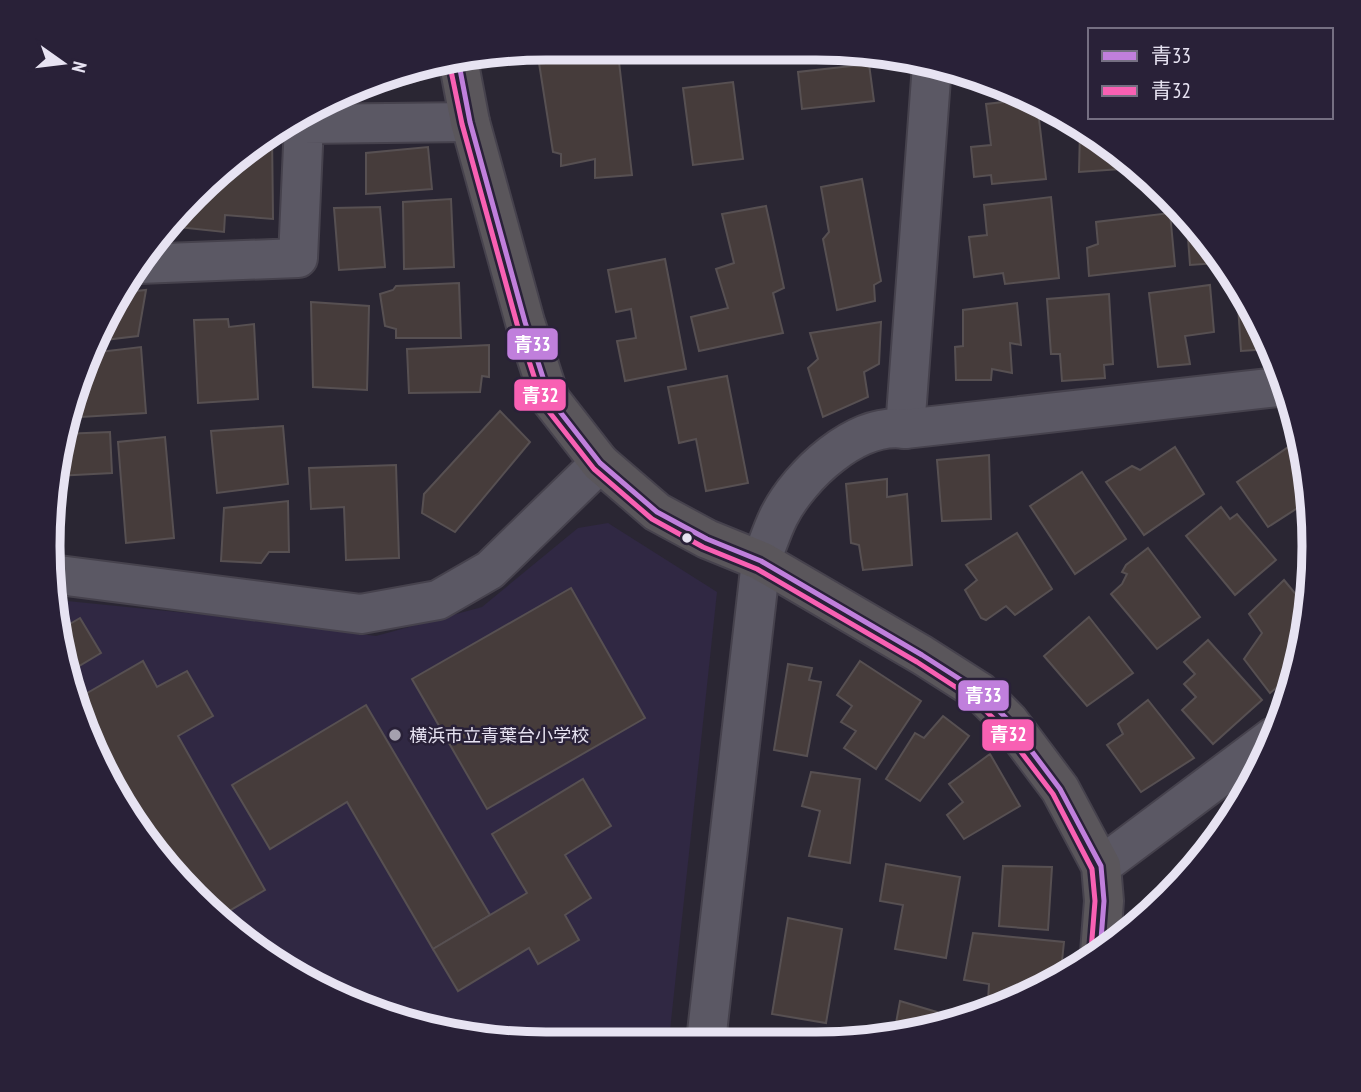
<svg xmlns="http://www.w3.org/2000/svg" width="1361" height="1092" font-family="'PT Sans Narrow','Noto Sans JP',sans-serif">
	<style>
		.built { fill: #302843 }
		.building { fill: #463c3b; stroke: #575052; stroke-width: 2 }
		.lines { fill: none; stroke-linecap: round; stroke-linejoin: round }
		.street-casing { stroke: #46424d; stroke-width: 42 }
		.secondary-casing { stroke: #46424d; stroke-width: 42 }
		.street { stroke: #5b5864; stroke-width: 38 }
		.secondary { stroke: #5a565b; stroke-width: 38 }
		.bus-1-casing { stroke: #292138; stroke-width: 10 }
		.bus-2-casing { stroke: #292138; stroke-width: 10 }
		.bus-1 { stroke: #c07fdc; stroke-width: 5 }
		.bus-2 { stroke: #f860b3; stroke-width: 5 }
		.bus-dot { fill: #e7e3f2; stroke: #292138; stroke-width: 2.5 }
		.poi-dot { fill: #a5a1af; stroke: #292138; stroke-width: 2.5 }
		.labels { text-anchor: middle; dominant-baseline: central; stroke-width: 5; stroke-linejoin: round; paint-order: stroke }
		.poi-label { font-size: 18px; fill: #e7e3f2; stroke: #292138; text-anchor: start }
		.rim { fill: none; stroke: #e7e3f2; stroke-width: 9 }
		.line-badge { stroke: #292138; stroke-width: 2.5 }
		.badge-label { font-size: 19px; text-anchor: middle; font-weight: bold; fill: #fff }
	</style>
	<rect width="100%" height="100%" fill="#2a2633"/>
	<!-- built -->
	<polygon class="built" points="608,523 717,592 669,1040 449,1035 355,1007 243,942 171,875 114,795 64,675 56,612 67,601 207,615 376,636 482,607 578,528"/>
	<!-- building -->
	<g class="building">
		<polygon points="749,48 806,48 805,50 775,57"/>
		<polygon points="618,53 632,175 595,178 595,159 561,166 561,154 553,152 539,63"/>
		<polygon points="419,64 423,79 354,99 352,91"/>
		<polygon points="869,64 874,101 802,109 798,72"/>
		<polygon points="733,82 743,159 693,165 683,88"/>
		<polygon points="1031,99 1037,102 1046,179 992,184 991,175 974,177 971,147 991,145 986,104"/>
		<polygon points="1072,120 1135,165 1135,168 1079,172 1080,130 1073,128"/>
		<polygon points="272,133 273,219 225,215 224,232 168,226 194,193"/>
		<polygon points="428,147 432,189 366,194 366,153"/>
		<polygon points="862,179 881,281 874,285 875,301 837,310 823,239 829,232 821,187"/>
		<polygon points="1051,197 1059,278 1005,284 1003,273 974,277 969,237 987,235 984,205"/>
		<polygon points="451,199 454,267 404,269 403,202"/>
		<polygon points="766,206 784,288 773,293 783,333 699,351 691,317 728,308 716,269 734,263 722,214"/>
		<polygon points="380,207 385,267 339,270 334,208"/>
		<polygon points="1170,213 1175,266 1089,276 1087,248 1098,244 1096,222"/>
		<polygon points="1187,224 1219,263 1190,265"/>
		<polygon points="665,259 686,369 625,381 617,341 636,338 631,309 616,312 608,270"/>
		<polygon points="459,283 461,338 396,338 396,329 385,326 380,294 393,290 396,286"/>
		<polygon points="1210,285 1214,332 1185,336 1190,364 1158,367 1149,293"/>
		<polygon points="146,290 138,336 96,341 117,293"/>
		<polygon points="1109,294 1113,364 1104,365 1105,378 1062,381 1060,354 1051,354 1047,299"/>
		<polygon points="311,302 369,306 367,390 313,387"/>
		<polygon points="1017,303 1021,345 1010,343 1012,373 992,369 991,380 956,380 955,347 963,346 963,310"/>
		<polygon points="1238,305 1251,305 1271,349 1241,351"/>
		<polygon points="228,319 229,327 254,324 258,399 198,403 194,320"/>
		<polygon points="881,322 879,364 864,372 868,397 823,417 808,368 818,359 810,333"/>
		<polygon points="489,345 489,377 482,376 480,392 409,393 407,349"/>
		<polygon points="141,347 146,413 81,417 78,391 88,388 86,363 91,353"/>
		<polygon points="727,376 748,483 706,491 696,439 679,443 668,387"/>
		<polygon points="500,411 530,442 455,532 422,513 424,494"/>
		<polygon points="283,426 288,484 217,493 211,431"/>
		<polygon points="110,432 112,473 56,476 62,434"/>
		<polygon points="165,437 174,538 126,543 118,442"/>
		<polygon points="1300,439 1310,481 1310,500 1268,527 1237,482"/>
		<polygon points="1175,447 1204,494 1144,535 1106,482 1132,466 1140,470"/>
		<polygon points="989,455 991,519 942,521 937,460"/>
		<polygon points="396,465 399,558 346,560 344,507 311,509 309,468"/>
		<polygon points="1082,472 1126,539 1075,574 1030,506"/>
		<polygon points="887,479 887,497 907,494 912,565 863,570 859,545 851,543 846,484"/>
		<polygon points="288,501 289,552 269,552 261,563 221,561 224,508"/>
		<polygon points="1221,507 1230,519 1237,514 1276,560 1235,595 1186,536"/>
		<polygon points="1017,533 1052,589 1015,615 1006,606 986,620 981,618 965,590 977,580 966,565"/>
		<polygon points="1148,548 1200,617 1157,649 1111,594 1122,584 1127,574 1122,572 1126,565"/>
		<polygon points="1312,562 1313,579 1311,586 1300,572"/>
		<polygon points="1284,580 1308,609 1298,670 1270,693 1244,659 1262,633 1249,614"/>
		<polygon points="571,588 645,718 487,809 412,679"/>
		<polygon points="1089,617 1133,673 1087,706 1044,656"/>
		<polygon points="80,618 101,653 64,675 58,631"/>
		<polygon points="1208,640 1262,700 1213,744 1182,710 1196,697 1184,684 1195,674 1184,662"/>
		<polygon points="143,661 157,687 187,671 213,716 178,736 265,890 217,918 177,881 75,700"/>
		<polygon points="860,661 921,701 876,769 844,748 856,731 841,722 852,706 837,695"/>
		<polygon points="788,664 812,668 809,680 821,682 807,756 774,750"/>
		<polygon points="1148,700 1194,758 1141,792 1107,745 1123,734 1118,724"/>
		<polygon points="366,705 490,915 433,949 347,802 270,849 232,785"/>
		<polygon points="943,716 969,736 920,801 886,779 915,733 924,738"/>
		<polygon points="990,754 1020,806 964,839 947,815 963,802 949,784"/>
		<polygon points="811,772 860,779 850,863 809,856 820,811 802,806"/>
		<polygon points="583,779 611,826 565,855 591,898 565,915 579,940 538,964 529,948 458,991 433,949 527,893 492,834"/>
		<polygon points="1226,825 1212,847 1207,840"/>
		<polygon points="886,864 960,877 946,958 895,949 903,905 880,901"/>
		<polygon points="1003,866 1052,867 1048,930 999,926"/>
		<polygon points="1168,878 1175,888 1152,912 1145,899"/>
		<polygon points="788,918 842,929 826,1023 772,1014"/>
		<polygon points="973,933 1064,942 1060,980 1011,1002 988,1000 989,984 964,980"/>
		<polygon points="900,1001 937,1012 935,1026 894,1034"/>
	</g>
	<g class="lines">
		<!-- street casing -->
		<g class="street-casing">
			<g id="street">
				<polyline points="139,264 298,258 304,124 470,122"/>
				<polyline points="905,429 932,65"/>
				<polyline points="51,574 361,614 438,600 490,570 600,463"/>
				<polyline points="1101,866 1273,737"/>
				<path d="M706,1041L761,561C767,546 772,530 779,516C800,475 856,422 905,429L1287,386"/>
			</g>
		</g>
		<!-- secondary casing -->
		<g class="secondary-casing">
			<polyline id="secondary" points="458,59 470,122 525,322 550,399 600,463 657,512 707,539 761,561 922,655 980,692 1009,721 1060,789 1101,866 1104,901 1100,952"/>
		</g>
		<!-- street -->
		<use href="#street" class="street"/>
		<!-- secondary -->
		<use href="#secondary" class="secondary"/>
		<!-- bus-1 casing -->
		<g class="bus-1-casing">
			<polyline id="bus-1" points="458,59 470,122 525,322 550,399 600,463 657,512 707,539 761,561 922,655 980,692 1009,721 1060,789 1101,866 1104,901 1100,952"/>
		</g>
		<!-- bus-2 casing -->
		<g class="bus-2-casing">
			<polyline id="bus-2" points="449,61 462,124 517,324 543,404 594,469 652,519 703,547 757,569 917,662 974,699 1002,727 1053,794 1092,869 1095,901 1091,951"/>
		</g>
		<!-- bus-1 -->
		<use href="#bus-1" class="bus-1"/>
		<!-- bus-2 -->
		<use href="#bus-2" class="bus-2"/>
	</g>
	<!-- markers -->
	<circle class="bus-dot" cx="687" cy="538" r="6"/>
	<circle class="poi-dot" cx="395" cy="735" r="7"/>
	<g class="labels">
		<!-- poi labels -->
		<g class="poi-label">
			<text x="409" y="735">横浜市立青葉台小学校</text>
		</g>
	</g>
	<!-- crop -->
	<path d="M0 0H1361V1092H0ZM546 60H816A486 486 0 0 1 1302 546V546A486 486 0 0 1 816 1032H546A486 486 0 0 1 60 546V546A486 486 0 0 1 546 60Z" fill="#292138" fill-rule="evenodd"/>
	<path class="rim" d="M546 60H816A486 486 0 0 1 1302 546V546A486 486 0 0 1 816 1032H546A486 486 0 0 1 60 546V546A486 486 0 0 1 546 60Z"/>
	<g class="line-badge">
		<rect x="506" y="327" width="53" height="34" rx="7" fill="#c07fdc"/>
		<rect x="513" y="378" width="54" height="34" rx="7" fill="#f860b3"/>
		<rect x="957" y="679" width="53" height="33" rx="7" fill="#c07fdc"/>
		<rect x="981" y="718" width="54" height="34" rx="7" fill="#f860b3"/>
	</g>
	<g class="badge-label">
		<text x="532" y="351">青33</text>
		<text x="540" y="402">青32</text>
		<text x="983" y="702">青33</text>
		<text x="1008" y="741">青32</text>
	</g>
	<!-- legend -->
	<rect x="1088" y="28" width="245" height="91" fill="#292138" stroke="#756f82" stroke-width="2"/>
	<rect x="1102" y="51" width="35" height="10" fill="#c07fdc" stroke="#756f82" stroke-width="2"/>
	<text x="1151" y="63" font-size="21" fill="#e7e3f2">青33</text>
	<rect x="1102" y="86" width="35" height="10" fill="#f860b3" stroke="#756f82" stroke-width="2"/>
	<text x="1151" y="98" font-size="21" fill="#e7e3f2">青32</text>
	<!-- north arrow -->
	<g transform="translate(63 63) rotate(104)" stroke="#292138" stroke-width="5" paint-order="stroke">
	<path d="M0-5L12 26L0 18L-12 26Z" fill="#e7e3f2"/>
	<text y="-10" font-size="19" font-weight="bold" text-anchor="middle" fill="#e7e3f2">N</text>
	</g>
</svg>
